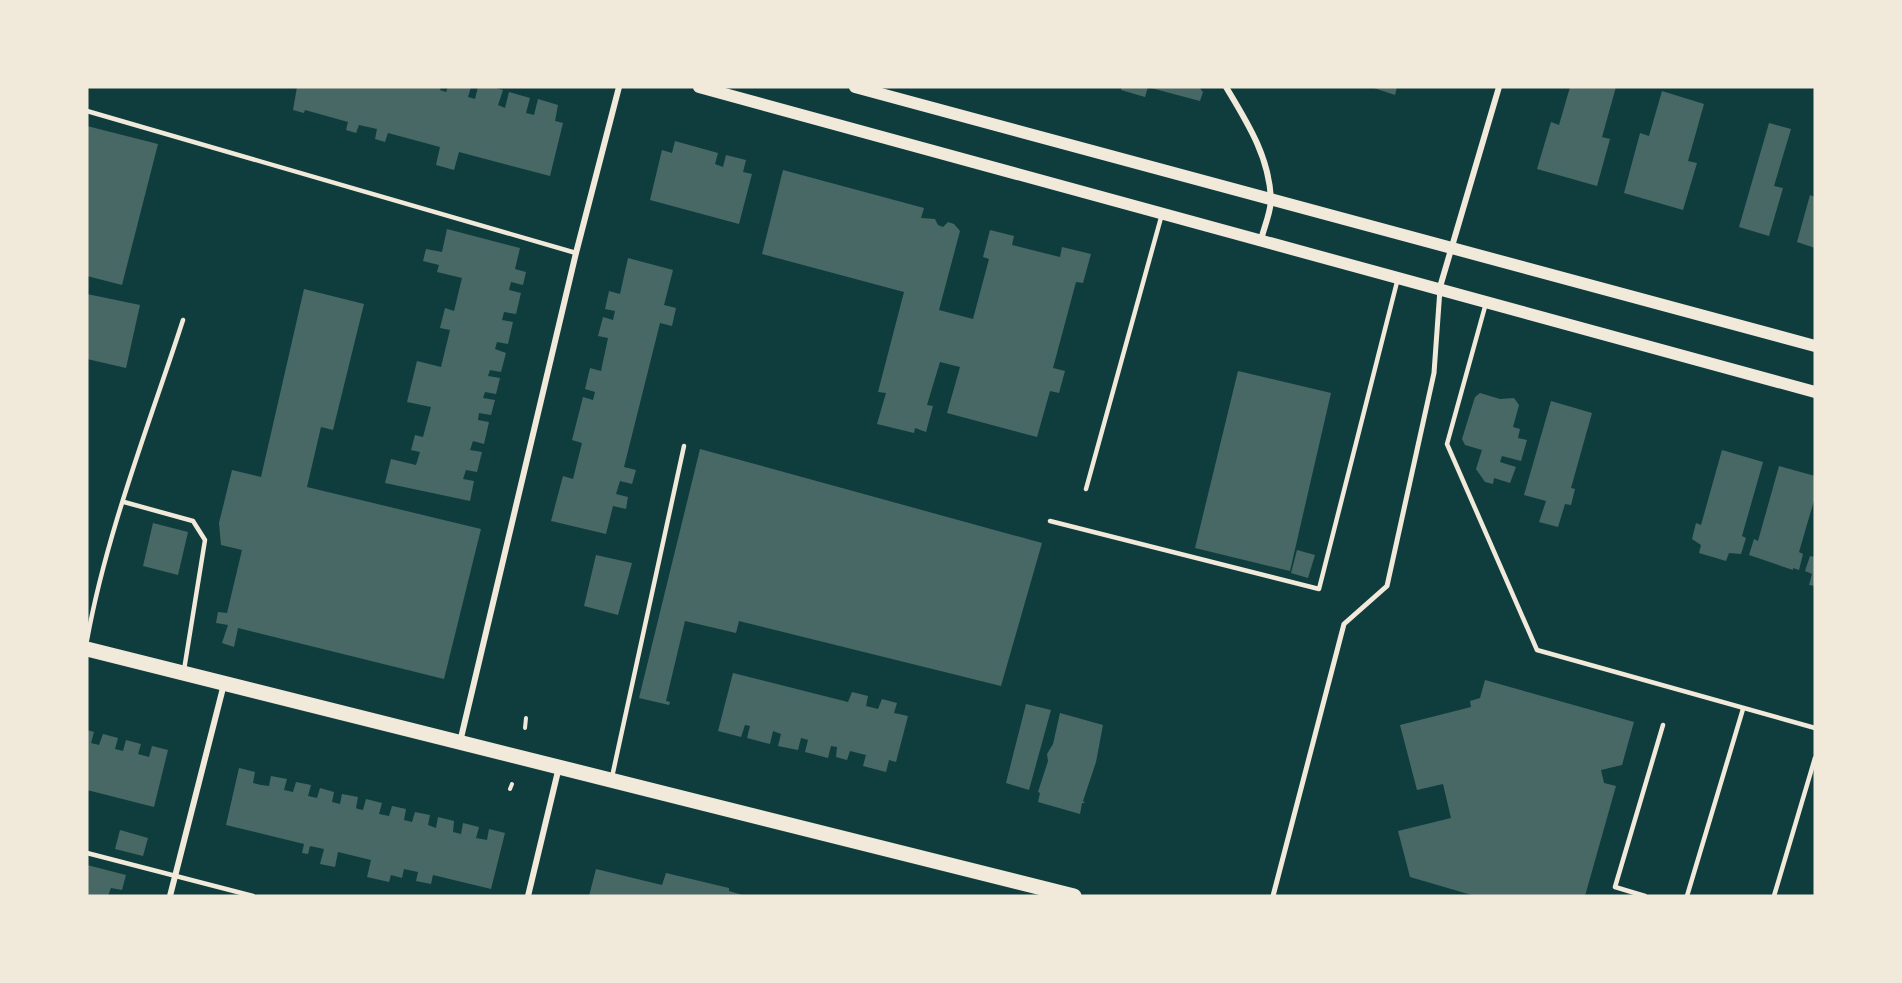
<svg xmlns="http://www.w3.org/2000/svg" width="1902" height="983" font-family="'Exo 2',sans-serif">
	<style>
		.building { fill: #486865 }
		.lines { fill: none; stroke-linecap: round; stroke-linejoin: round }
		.path { stroke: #f1e9da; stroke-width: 4 }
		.service { stroke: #f1e9da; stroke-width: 4.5 }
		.pedestrian { stroke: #f1e9da; stroke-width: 5 }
		.minor { stroke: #f1e9da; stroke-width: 6 }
		.secondary { stroke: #f1e9da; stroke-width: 12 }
		.primary { stroke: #f1e9da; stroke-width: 15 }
	</style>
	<rect width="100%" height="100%" fill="#0f3d3e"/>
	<!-- building -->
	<g class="building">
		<polygon points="297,87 441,87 440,90 446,92 448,87 471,87 468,97 475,99 478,87 492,87 503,90 498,105 505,108 509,92 530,98 526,113 534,115 538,99 558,105 555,121 563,123 550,176 459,152 454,170 436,165 440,147 388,133 385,142 375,139 377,129 359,125 356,133 346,130 348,122 305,110 304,113 293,110"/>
		<polygon points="1122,87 1148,87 1145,97 1121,90"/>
		<polygon points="1199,87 1203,92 1200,101 1151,88"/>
		<polygon points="1371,87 1397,87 1395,95"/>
		<polygon points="1570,87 1616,87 1602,137 1610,139 1597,186 1537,169 1551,122 1559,125"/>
		<polygon points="1662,91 1704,104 1688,161 1697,163 1683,210 1624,193 1640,133 1649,136"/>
		<polygon points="1769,123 1791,129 1774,186 1783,188 1769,236 1739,227"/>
		<polygon points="87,126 158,144 122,285 87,276"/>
		<polygon points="675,141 718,153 715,164 723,167 726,155 746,160 743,172 752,174 739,224 650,200 662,150 672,153"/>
		<polygon points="783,170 924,208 921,218 935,219 938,225 943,227 948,222 954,224 960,231 939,310 973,319 989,259 983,257 990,230 1014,236 1012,245 1060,257 1062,247 1091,254 1083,283 1076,282 1053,368 1065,371 1059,393 1050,391 1037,437 947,413 960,367 940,362 927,405 933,406 926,432 915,428 914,433 877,424 886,393 878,392 904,292 762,254"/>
		<polygon points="1810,195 1815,197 1815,248 1797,242"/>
		<polygon points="447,229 520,248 515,269 526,272 523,285 511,282 509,290 521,293 516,314 504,312 502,320 513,322 508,344 497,342 495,349 506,353 501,372 490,370 488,376 500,378 496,394 485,392 483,398 495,400 491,415 479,413 478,420 489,422 484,444 473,441 470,450 482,452 477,472 466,470 463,479 474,481 470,501 385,483 391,459 416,465 420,452 411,450 415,435 423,437 431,407 407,402 417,361 441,367 450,330 440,328 445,308 454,311 462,278 437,272 439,265 423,261 426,249 442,252"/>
		<polygon points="628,258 673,270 664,305 676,308 672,326 660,323 624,467 636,470 632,484 620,481 616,494 628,497 626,509 613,506 606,534 551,521 563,476 573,479 582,443 572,440 583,397 593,400 595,392 585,389 590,368 601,371 608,338 598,336 603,317 613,320 615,311 605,309 609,291 620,294"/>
		<polygon points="304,289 364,304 333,430 321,427 307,487 481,529 444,679 238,628 234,647 222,643 228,625 216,623 218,612 227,613 242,550 221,545 219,523 232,470 261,477"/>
		<polygon points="87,294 140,305 126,368 87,359"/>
		<polygon points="1238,371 1331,393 1290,571 1195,548"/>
		<polygon points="1480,393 1500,399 1514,398 1519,405 1513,427 1520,429 1518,438 1527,440 1521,461 1502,456 1500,462 1516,467 1510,483 1494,478 1493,484 1485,482 1476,469 1482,450 1465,445 1462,439 1475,397"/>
		<polygon points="1551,401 1592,413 1571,488 1575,489 1571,505 1565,504 1558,527 1539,522 1546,501 1524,495"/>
		<polygon points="700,449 1042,543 1001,686 739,621 736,633 685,621 666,701 670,702 669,705 639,698"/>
		<polygon points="1722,450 1763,462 1742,536 1746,538 1741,554 1729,553 1726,561 1699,553 1701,545 1692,539 1696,523 1701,525"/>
		<polygon points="1779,466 1815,476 1815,497 1799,552 1803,554 1799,570 1793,568 1793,570 1749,555 1754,539 1758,541"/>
		<polygon points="153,523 188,532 178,575 143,566"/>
		<polygon points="1297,550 1315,555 1308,578 1291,573"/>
		<polygon points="596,555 632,563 618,615 584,606"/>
		<polygon points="1810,556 1815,557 1815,586 1809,585 1812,574 1805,571"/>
		<polygon points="733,673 848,702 852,692 868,696 866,706 878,709 882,699 897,703 894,713 908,716 896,762 889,760 886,772 863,766 866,755 850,751 847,760 836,757 837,747 831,746 828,758 805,752 808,740 801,738 798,750 778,746 781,734 773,731 770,744 747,738 750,726 745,725 741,737 718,731"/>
		<polygon points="1485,680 1634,722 1622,765 1601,770 1604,783 1616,786 1585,896 1475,896 1410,877 1398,831 1451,818 1443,784 1417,790 1400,725 1471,707 1470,701 1480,698"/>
		<polygon points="1026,704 1051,710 1029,790 1006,783"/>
		<polygon points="1060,713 1103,725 1096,762 1083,801 1085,803 1082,803 1080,814 1038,802 1040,793 1038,792 1048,761 1047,754 1053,744"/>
		<polygon points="87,730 94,732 91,743 99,745 103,734 118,738 115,749 123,751 126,740 141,744 138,754 149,757 152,746 168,750 154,807 87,790"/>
		<polygon points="239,768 255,772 253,783 261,785 269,786 271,776 287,779 284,790 293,792 296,782 311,785 308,796 317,798 320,788 334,792 332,802 340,804 342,794 358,797 356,808 358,809 363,810 366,799 382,803 379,814 389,816 392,806 406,809 404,820 412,822 415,812 430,815 428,825 436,828 438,817 454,821 453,832 461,834 463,823 479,827 476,838 487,840 489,829 505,833 491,889 433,875 431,884 416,881 418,872 404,869 402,878 391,875 389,882 367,877 371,860 338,852 335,867 320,864 324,849 310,846 308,854 302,853 304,844 226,825"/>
		<polygon points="120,830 148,838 143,856 115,849"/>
		<polygon points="87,865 126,875 122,890 111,888 108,896 87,896"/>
		<polygon points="596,869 662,885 666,873 729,888 729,891 746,896 589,896"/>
	</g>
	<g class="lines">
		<!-- path -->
		<g class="path">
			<polyline points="525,728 526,718"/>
			<polyline points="510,789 512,784"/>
		</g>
		<!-- service -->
		<g class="service">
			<polyline points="87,111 576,253"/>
			<polyline points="1486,303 1447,444 1537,650 1815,728"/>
			<polyline points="1086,489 1162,214"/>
			<polyline points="124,502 193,521 205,540 184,670"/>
			<polyline points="1050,521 1319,589 1398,278"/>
			<path d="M87,640C107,531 149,425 183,320"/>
			<polyline points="612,777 684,446"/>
			<polyline points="87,853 253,896"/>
			<polyline points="1645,896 1615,887 1663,725"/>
			<polyline points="1687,896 1743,709"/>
			<polyline points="1774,896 1815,758"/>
		</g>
		<!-- pedestrian -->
		<polyline class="pedestrian" points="1273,896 1344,624 1387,586 1434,373 1440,289"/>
		<!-- minor -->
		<g class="minor">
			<path d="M1226,87C1247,122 1269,156 1271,199C1271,212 1264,227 1261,240"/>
			<polyline points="1440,287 1499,87"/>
			<polyline points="460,742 576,253 619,87"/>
			<polyline points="170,896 224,684"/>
			<polyline points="528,896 559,767"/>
		</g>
		<!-- secondary -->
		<g class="secondary">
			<polyline points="699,87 1815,392"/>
			<polyline points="855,87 1815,346"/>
		</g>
		<!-- primary -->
		<polyline class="primary" points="87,649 1074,896"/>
	</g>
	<!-- border -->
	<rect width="1902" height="983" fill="none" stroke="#f1e9da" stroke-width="177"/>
</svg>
